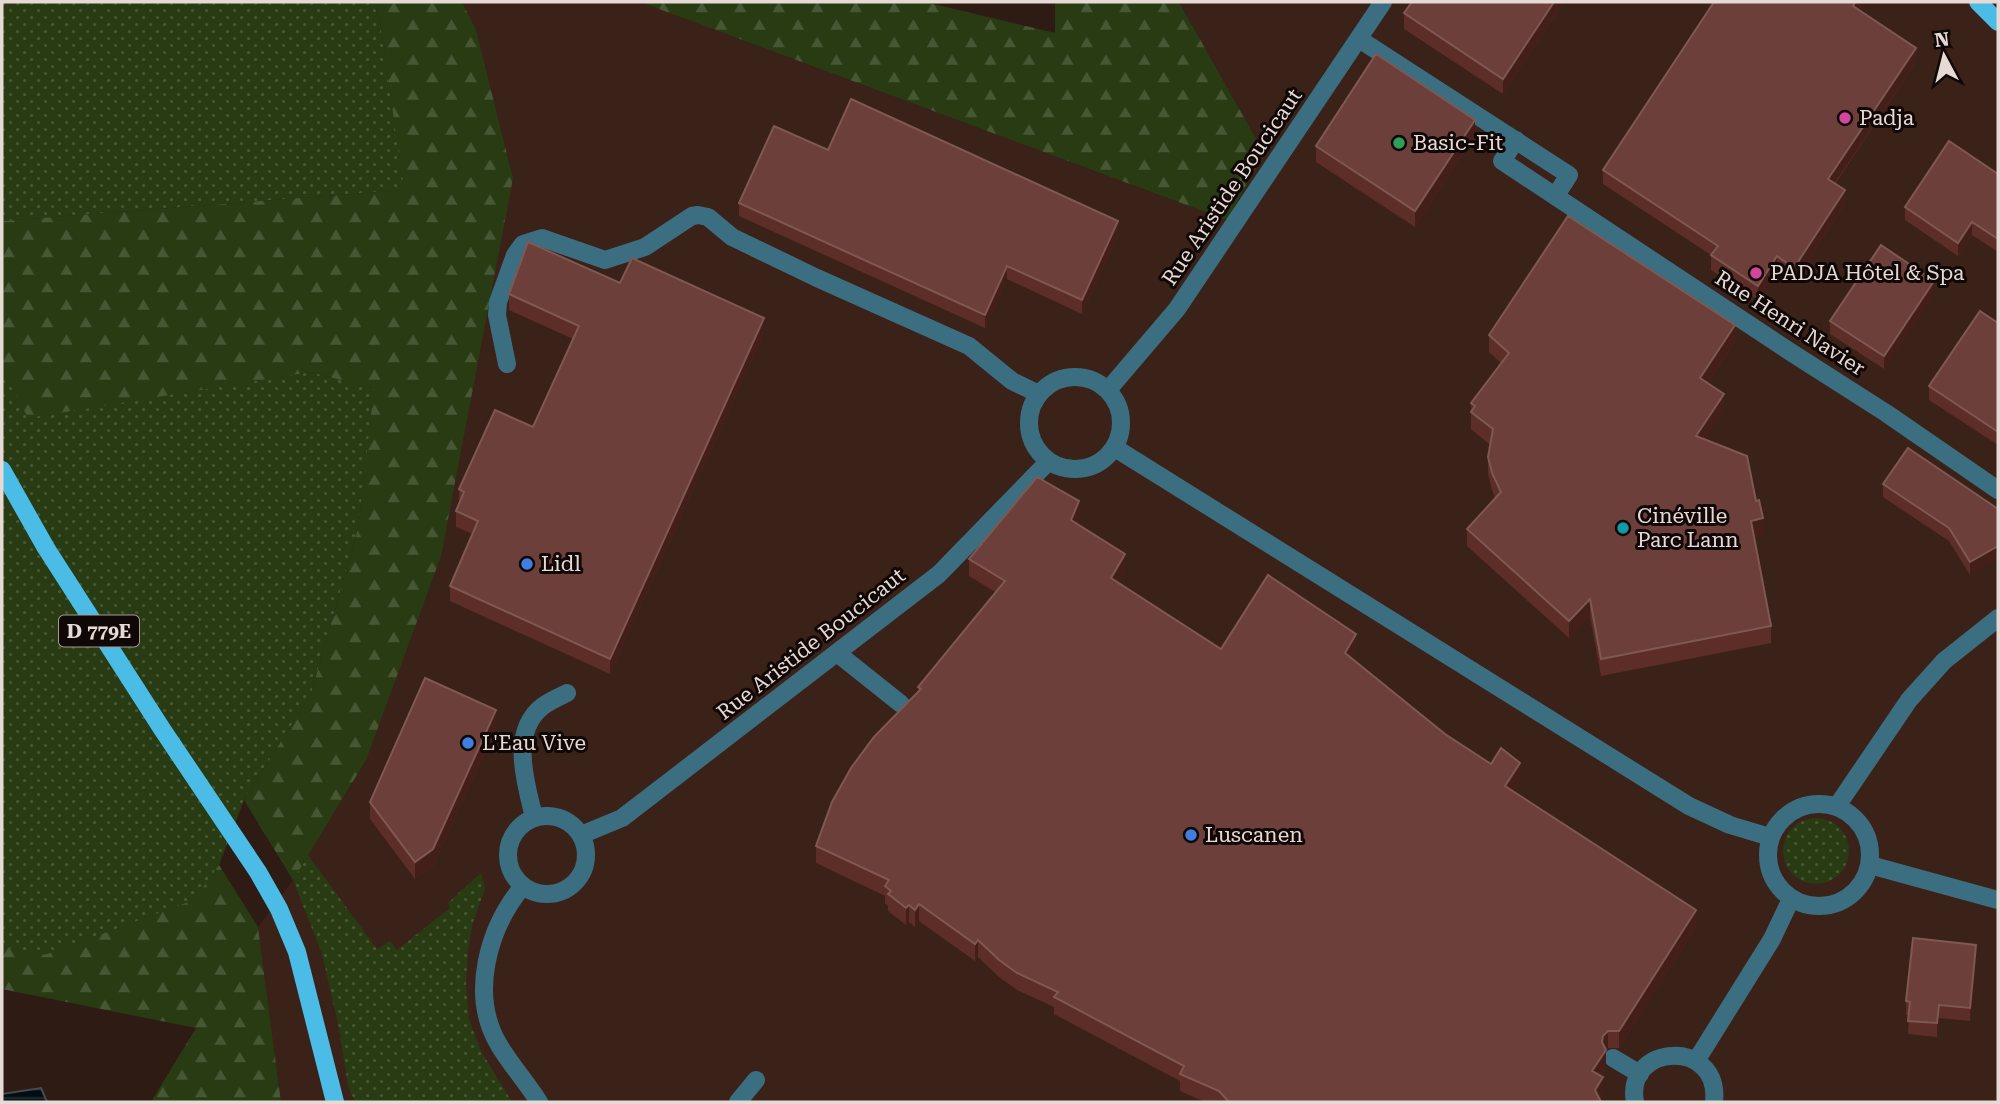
<svg xmlns="http://www.w3.org/2000/svg" width="2000" height="1104" font-family="'Roboto Serif',serif">
	<style>
		.built { fill: #3b2218 }
		.grass { fill: url(#grass-dots) }
		.forest { fill: url(#forest-firs) }
		.water { fill: url(#water-rules); stroke: #454b4d; stroke-width: 2 }
		.lines { fill: none; stroke-linecap: round; stroke-linejoin: round }
		.minor { stroke: #3c6e82; stroke-width: 18 }
		.major { stroke: #4abce5; stroke-width: 18 }
		.wall { fill: #5d2d27 }
		.shaded-wall { fill: #441e18 }
		.building { fill: #6c3f3a; stroke: #7f5852; stroke-width: 2 }
		.hotel-dot { fill: #d1479c; stroke: #100806; stroke-width: 2.5 }
		.leisure-dot { fill: #2e9e5b; stroke: #100806; stroke-width: 2.5 }
		.culture-dot { fill: #0f9aa8; stroke: #100806; stroke-width: 2.5 }
		.shop-dot { fill: #3f7fe0; stroke: #100806; stroke-width: 2.5 }
		.labels { text-anchor: middle; dominant-baseline: central; stroke-width: 6; stroke-linejoin: round; paint-order: stroke }
		.shield { fill: #100806; stroke: #a69a96; stroke-width: 2 }
		.shield-label { font-size: 19px; font-weight: bold; fill: #e7d9d4 }
		.poi-label { font-size: 21px; fill: #e7d9d4; stroke: #100806; text-anchor: start }
		.street-label { font-size: 21px; fill: #e7d9d4; stroke: #100806 }
	</style>
	<defs>
		<pattern id="grass-dots" width="8" height="8" patternUnits="userSpaceOnUse" patternTransform="scale(1.75)"><rect width="8" height="8" fill="#283b13"/><path d="M2 2h.1M6 6h.1" fill="none" stroke="#475734" stroke-width="1.8" stroke-linecap="round"/></pattern>
		<pattern id="forest-firs" width="22" height="20" patternUnits="userSpaceOnUse" patternTransform="scale(1.75)"><rect width="22" height="20" fill="#283b13"/><path d="M5 1l3.5 6h-7zM16 11l3.5 6h-7z" fill="#475734"/></pattern>
		<pattern id="water-rules" width="6" height="5" patternUnits="userSpaceOnUse" patternTransform="scale(1.75)"><rect width="6" height="5" fill="#000e13"/><path d="M0 2.5h6" fill="none" stroke="#253034"/></pattern>
	</defs>
	<rect width="100%" height="100%" fill="#2e1c14"/>
	<!-- built -->
	<polygon class="built" points="462,2 640,2 1227,220 1264,153 1179,2 1998,2 1998,1102 281,1102 258,927 293,880 366,760 513,178 476,31"/>
	<!-- grass -->
	<g class="grass">
		<polygon points="2,2 373,2 380,22 405,190 2,221"/>
		<polygon points="2,369 29,417 311,372 375,389 358,528 311,694 244,800 219,865 195,900 45,956 2,946"/>
		<circle cx="1816" cy="851" r="33"/>
		<polygon points="308,855 377,949 390,941 397,950 450,908 448,903 481,873 485,889 473,922 468,950 466,985 469,1019 481,1051 512,1102 355,1102 348,1086 339,1028 322,954 293,880"/>
	</g>
	<!-- forest -->
	<g class="forest">
		<polygon points="373,2 462,2 476,30 513,178 441,556 366,760 293,880 244,800 311,694 358,528 374,389 311,372 28,418 2,369 2,221 404,190 380,22"/>
		<polygon points="640,2 925,2 1055,33 1055,2 1179,2 1264,153 1227,220"/>
		<polygon points="219,865 258,927 281,1102 151,1102 196,1028 2,989 2,946 45,955 194,900"/>
	</g>
	<!-- water -->
	<polygon class="water" points="41,1088 47,1102 2,1102 2,1094"/>
	<g class="lines">
		<!-- minor -->
		<g class="minor">
			<polyline points="1359,39 1569,175 1556,195"/>
			<polyline points="1516,140 1502,161 1789,351 1886,413 1998,490"/>
			<polyline points="507,364 497,315 498,302 515,255 523,244 542,238 605,260 645,247 692,216 698,215 708,217 732,237 817,278 969,346 1012,381 1039,394"/>
			<circle cx="1075" cy="423" r="46"/>
			<polyline points="1108,390 1177,309 1383,2"/>
			<polyline points="1115,448 1689,806 1730,825 1770,837"/>
			<polyline points="837,653 901,704"/>
			<circle cx="1819" cy="855" r="51"/>
			<polyline points="1837,806 1909,700 1944,661 1998,618"/>
			<circle cx="547" cy="855" r="39"/>
			<path d="M534,817C526,784 509,732 543,706C550,701 559,697 567,693"/>
			<polyline points="581,835 622,818 939,574 1048,462"/>
			<polyline points="1870,865 1998,900"/>
			<path d="M523,886C488,928 469,995 499,1045C511,1065 527,1083 539,1102"/>
			<polyline points="1613,1058 1640,1074"/>
			<polyline points="1696,1061 1772,939 1791,899"/>
			<polyline points="738,1102 756,1080"/>
			<path d="M1635,1102C1624,1043 1721,1038 1714,1102"/>
		</g>
		<!-- major -->
		<g class="major">
			<polyline points="1978,2 1998,22"/>
			<polyline points="2,470 46,548 162,729 258,872 279,909 297,952 335,1102"/>
		</g>
	</g>
	<!-- wall -->
	<g class="wall">
		<polygon points="1564,2 1503,94 1404,29 1404,13"/>
		<polygon points="1859,11 1916,62 1835,184 1845,205 1794,282 1777,270 1758,300 1711,270 1711,255 1603,184 1603,170"/>
		<polygon points="1475,136 1415,227 1316,162 1316,146"/>
		<polygon points="828,150 1118,235 1082,314 1007,279 985,328 739,216 739,203"/>
		<polygon points="1998,174 1998,252 1972,235 1958,256 1905,220 1905,207"/>
		<polygon points="620,283 764,333 610,674 450,601 450,586 473,534 456,527 456,511 459,504 459,489 533,427 573,339 509,310 509,294"/>
		<polygon points="1934,294 1884,369 1830,334 1830,321"/>
		<polygon points="1998,323 1998,445 1929,400 1929,386"/>
		<polygon points="1489,335 1735,342 1708,383 1724,411 1705,439 1763,536 1754,537 1771,626 1771,643 1601,676 1590,616 1569,638 1467,546 1467,529 1495,498 1492,490 1488,474 1488,457 1490,445 1471,429 1471,403 1501,363 1489,352"/>
		<polygon points="1883,484 1998,509 1970,575 1949,541 1883,497"/>
		<polygon points="1079,519 1077,523 1125,571 1118,583 1221,649 1356,651 1352,658 1445,734 1491,764 1520,780 1513,791 1696,927 1619,1048 1608,1048 1606,1050 1606,1067 1600,1076 1603,1094 1600,1100 1601,1102 1205,1102 1180,1091 1180,1081 1054,1014 1054,1007 1017,990 999,977 978,957 975,961 919,921 915,927 909,922 906,925 888,911 888,906 885,903 885,896 816,863 816,846 918,692 918,687 995,592 969,576 969,559"/>
		<polygon points="496,727 433,866 415,879 370,819 370,802"/>
		<polygon points="1976,958 1970,1021 1939,1018 1937,1037 1908,1034 1909,1015 1906,1015 1906,1001"/>
	</g>
	<!-- shaded-wall -->
	<g class="shaded-wall">
		<polygon points="1554,2 1564,2 1503,94 1503,79"/>
		<polygon points="1855,2 1865,2 1853,21 1853,6"/>
		<polygon points="1916,48 1916,62 1828,193 1828,179"/>
		<polygon points="1475,120 1475,136 1415,227 1415,211"/>
		<polygon points="1845,190 1845,205 1794,282 1794,268"/>
		<polygon points="1118,221 1118,235 1082,314 1082,300"/>
		<polygon points="1972,222 1972,235 1958,256 1958,243"/>
		<polygon points="1777,256 1777,270 1758,300 1758,286"/>
		<polygon points="1007,266 1007,279 985,328 985,315"/>
		<polygon points="1934,281 1934,294 1884,369 1884,356"/>
		<polygon points="764,318 764,333 610,674 610,659"/>
		<polygon points="1735,325 1735,342 1700,395 1700,378"/>
		<polygon points="1724,394 1724,411 1696,453 1696,436"/>
		<polygon points="1079,501 1079,519 1071,537 1071,520"/>
		<polygon points="1763,518 1763,536 1751,538 1751,521"/>
		<polygon points="1998,546 1998,559 1970,575 1970,562"/>
		<polygon points="1125,554 1125,571 1111,595 1111,578"/>
		<polygon points="1590,599 1590,616 1569,638 1569,621"/>
		<polygon points="1356,634 1356,651 1345,670 1345,653"/>
		<polygon points="496,710 496,727 433,866 415,879 415,862"/>
		<polygon points="1520,763 1520,780 1505,803 1505,786"/>
		<polygon points="919,904 919,921 915,927 915,910"/>
		<polygon points="909,905 909,922 906,925 906,908"/>
		<polygon points="1696,910 1696,927 1619,1048 1619,1031"/>
		<polygon points="978,940 978,957 975,961 975,944"/>
		<polygon points="1976,945 1976,958 1970,1021 1970,1008"/>
		<polygon points="1939,1005 1939,1018 1937,1037 1937,1023"/>
		<polygon points="1608,1031 1608,1048 1603,1053 1606,1050 1606,1067 1592,1088 1592,1071 1603,1036"/>
		<polygon points="1603,1077 1603,1094 1598,1102 1595,1090"/>
	</g>
	<!-- building -->
	<g class="building">
		<polygon points="1412,2 1554,2 1503,79 1404,13"/>
		<polygon points="1714,2 1855,2 1853,6 1916,48 1828,179 1845,190 1794,268 1777,256 1758,286 1711,255 1718,246 1603,170"/>
		<polygon points="1376,54 1475,120 1415,211 1316,146"/>
		<polygon points="851,99 1118,221 1082,300 1007,266 985,315 739,203 774,126 828,150"/>
		<polygon points="1949,141 1998,174 1998,239 1972,222 1958,243 1905,207"/>
		<polygon points="1568,216 1735,325 1700,378 1724,394 1696,436 1747,456 1756,501 1759,500 1763,518 1751,521 1771,626 1601,659 1590,599 1569,621 1467,529 1501,492 1492,473 1488,457 1493,429 1471,412 1475,406 1471,403 1509,353 1489,335"/>
		<polygon points="528,242 620,283 632,258 764,318 610,659 450,586 478,521 456,511 464,492 459,489 495,410 533,427 579,326 509,294"/>
		<polygon points="1881,245 1934,281 1884,356 1830,321"/>
		<polygon points="1980,311 1998,323 1998,432 1929,386"/>
		<polygon points="1908,448 1998,509 1998,546 1970,562 1949,528 1883,484"/>
		<polygon points="1037,477 1079,501 1071,520 1125,554 1111,578 1221,649 1268,575 1356,634 1345,653 1445,734 1491,764 1501,748 1520,763 1505,786 1696,910 1619,1031 1608,1031 1603,1036 1602,1042 1606,1050 1592,1071 1603,1077 1595,1090 1601,1102 1229,1102 1219,1091 1180,1074 1184,1066 1054,997 1058,992 1017,973 999,960 978,940 975,944 919,904 915,910 909,905 906,908 888,894 891,891 885,886 889,880 816,846 832,802 851,768 874,737 921,689 918,687 1005,581 969,559"/>
		<polygon points="425,678 496,710 433,849 415,862 370,802"/>
		<polygon points="1913,938 1976,945 1970,1008 1939,1005 1937,1023 1908,1021 1910,1002 1906,1001"/>
	</g>
	<!-- markers -->
	<g class="hotel-dot">
		<circle cx="1845" cy="118" r="7"/>
		<circle cx="1756" cy="273" r="7"/>
	</g>
	<circle class="leisure-dot" cx="1399" cy="143" r="7"/>
	<circle class="culture-dot" cx="1623" cy="528" r="7"/>
	<g class="shop-dot">
		<circle cx="527" cy="564" r="7"/>
		<circle cx="468" cy="743" r="7"/>
		<circle cx="1191" cy="835" r="7"/>
	</g>
	<g class="labels">
		<!-- shield labels -->
		<rect class="shield" x="59" y="615.5" width="80" height="31" rx="5"/>
		<g class="shield-label">
			<text x="99" y="631">D 779E</text>
		</g>
		<!-- poi labels -->
		<g class="poi-label">
			<text x="1859" y="118">Padja</text>
			<text x="1413" y="143">Basic-Fit</text>
			<text x="1770" y="273">PADJA Hôtel &amp; Spa</text>
			<text x="1637" y="516">Cinéville<tspan x="1637" dy="24">Parc Lann</tspan></text>
			<text x="541" y="564">Lidl</text>
			<text x="482" y="743">L'Eau Vive</text>
			<text x="1205" y="835">Luscanen</text>
		</g>
		<!-- street labels -->
		<g class="street-label">
			<text transform="translate(1232 187) rotate(-56)">Rue Aristide Boucicaut</text>
			<text transform="translate(1790 323) rotate(33)">Rue Henri Navier</text>
			<text transform="translate(811 644) rotate(-38)">Rue Aristide Boucicaut</text>
		</g>
	</g>
	<!-- border -->
	<rect width="2000" height="1104" fill="none" stroke="#e7d9d4" stroke-width="7"/>
	<!-- north arrow -->
	<g transform="translate(1944 56) rotate(353)" stroke="#100806" stroke-width="5" paint-order="stroke">
	<path d="M0-5L12 26L0 18L-12 26Z" fill="#e7d9d4"/>
	<text y="-10" font-size="19" font-weight="bold" text-anchor="middle" fill="#e7d9d4">N</text>
	</g>
</svg>
